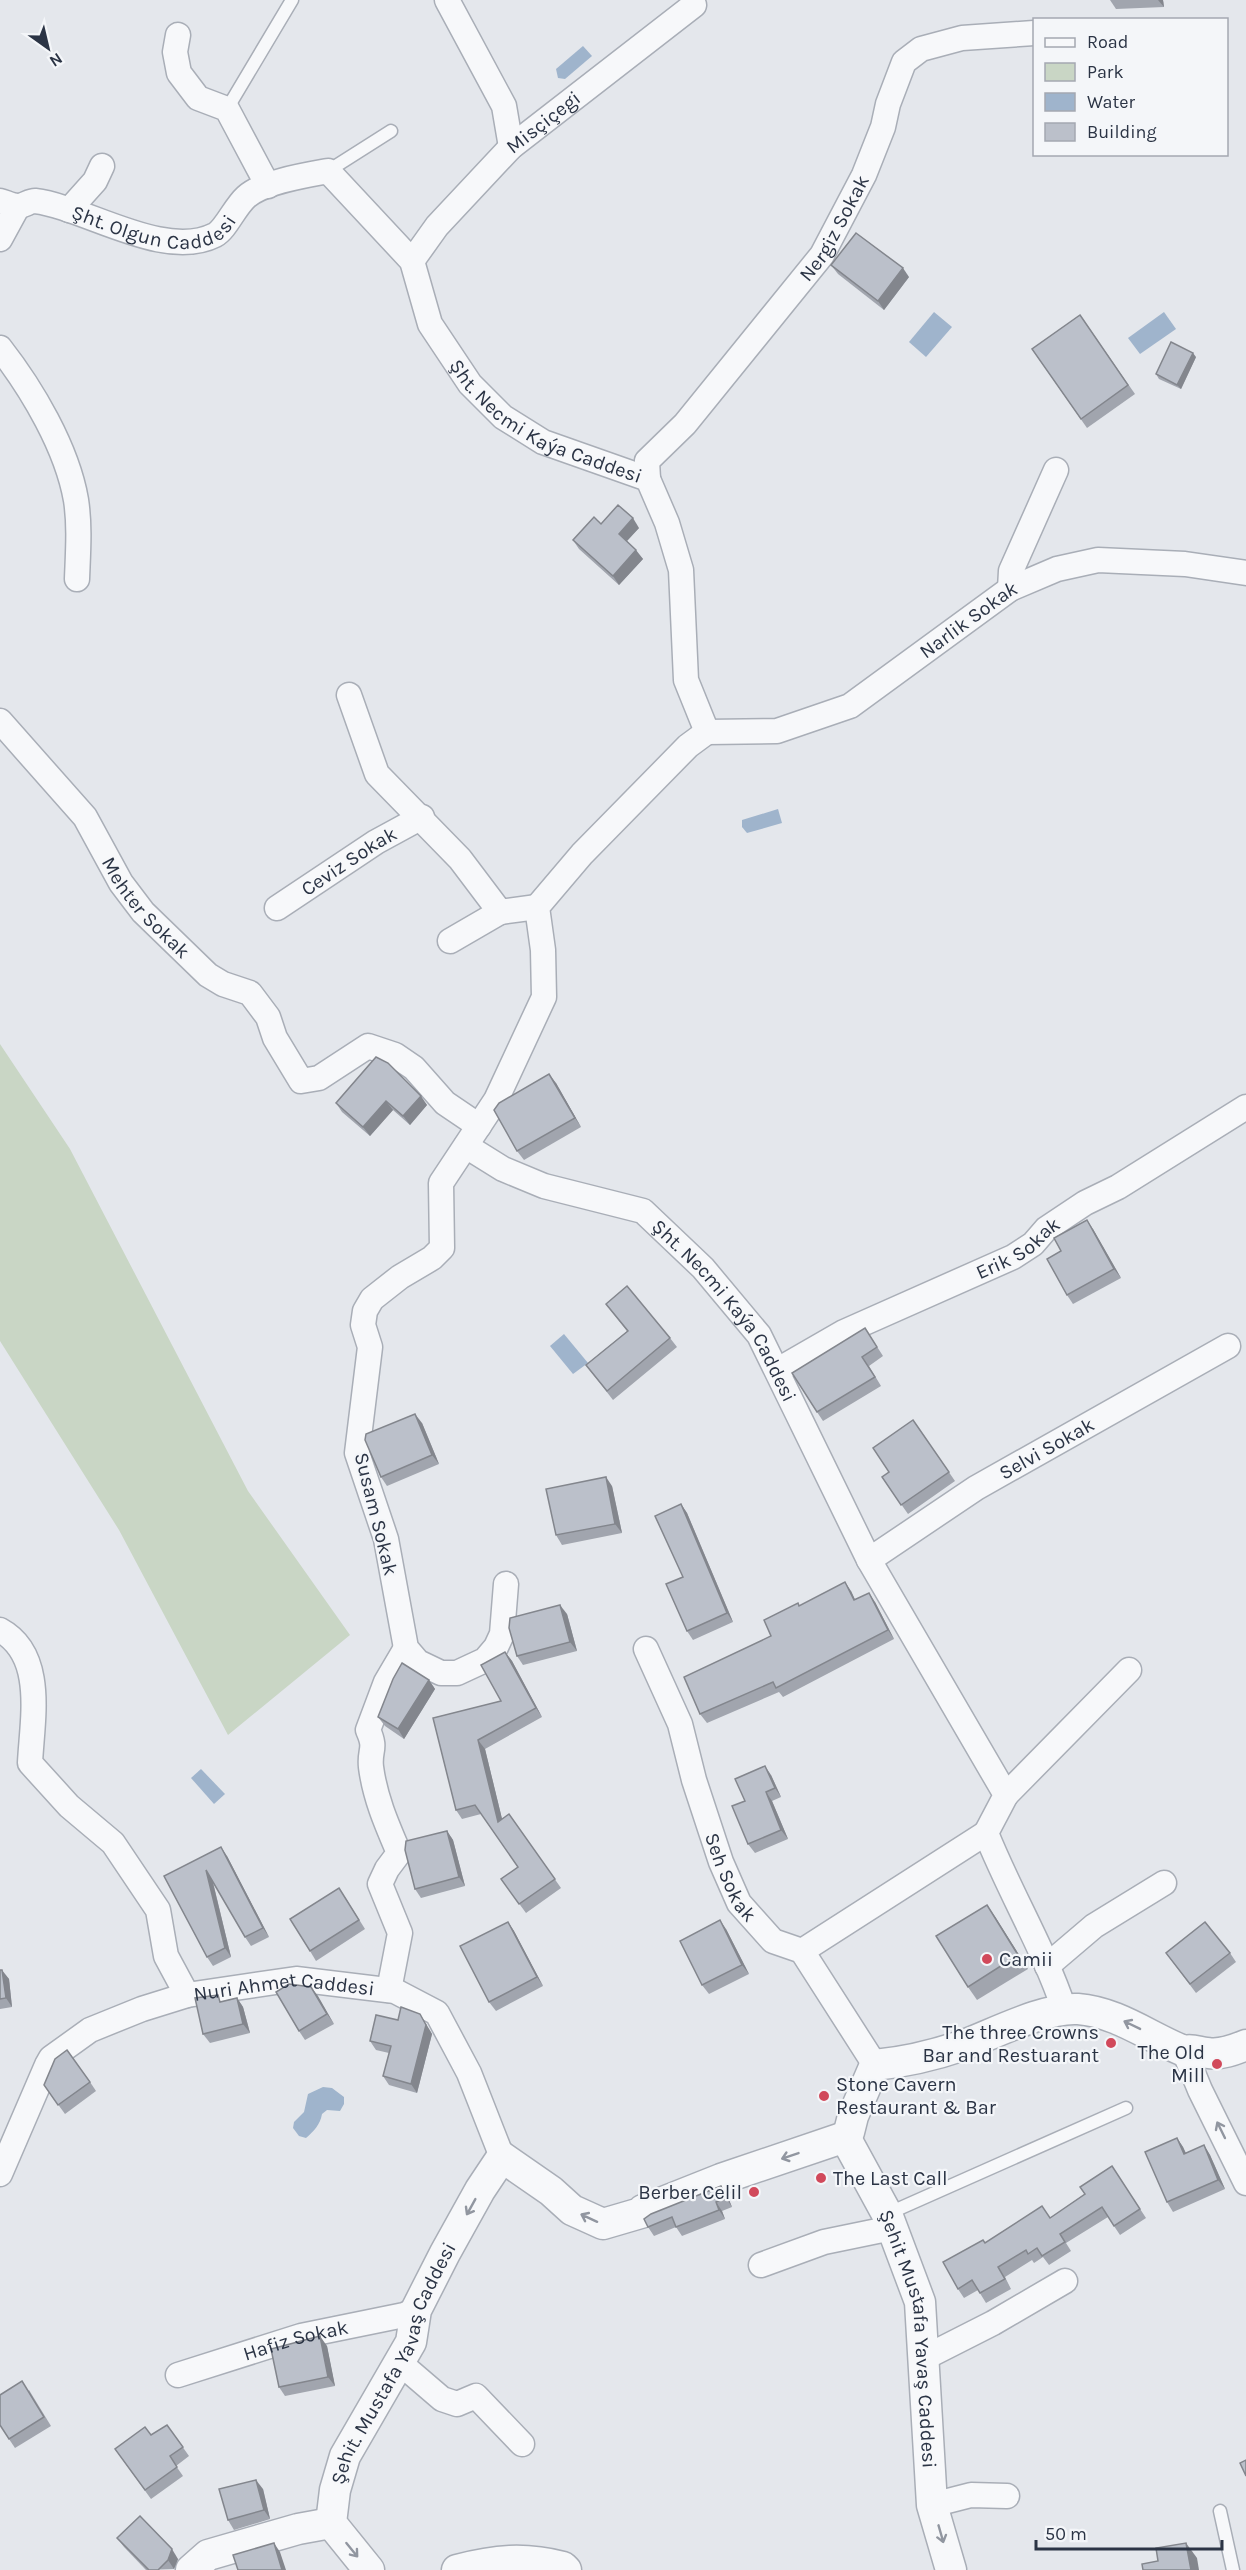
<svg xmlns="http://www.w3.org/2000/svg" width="1246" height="2570" font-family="Karla,sans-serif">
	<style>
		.green { fill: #c9d6c5 }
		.water { fill: #9fb4cc }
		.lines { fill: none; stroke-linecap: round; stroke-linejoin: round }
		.service-casing { stroke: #a9aeb7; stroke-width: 15 }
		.minor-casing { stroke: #a9aeb7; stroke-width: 27 }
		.tertiary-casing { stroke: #a9aeb7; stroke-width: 33 }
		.service { stroke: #f7f8fa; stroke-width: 12 }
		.minor { stroke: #f7f8fa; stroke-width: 24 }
		.tertiary { stroke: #f7f8fa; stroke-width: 30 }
		.wall { fill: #a1a5ae }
		.shaded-wall { fill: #83868d }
		.building { fill: #bbc0ca; stroke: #83868d; stroke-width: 1.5 }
		.oneway { stroke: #9196a0 }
		.poi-dot { fill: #d1495b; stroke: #f4f6f9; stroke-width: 2 }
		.labels { text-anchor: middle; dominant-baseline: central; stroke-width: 4.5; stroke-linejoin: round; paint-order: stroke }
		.street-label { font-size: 20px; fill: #2b3445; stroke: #f4f6f9 }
		.poi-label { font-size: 20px; fill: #2b3445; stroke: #f4f6f9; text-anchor: start }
	</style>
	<rect width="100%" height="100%" fill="#e4e7ec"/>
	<!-- green -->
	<polygon class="green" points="0,1044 70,1149 248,1491 350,1635 228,1735 119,1530 0,1341"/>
	<!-- water -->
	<g class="water">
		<polygon points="583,46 592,56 565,79 558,78 556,69"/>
		<polygon points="934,312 952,327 926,357 909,342"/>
		<polygon points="1164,312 1176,329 1140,354 1128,338"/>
		<polygon points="778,809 782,823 747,833 742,827 742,820"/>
		<polygon points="564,1334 588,1363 573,1374 550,1346"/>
		<polygon points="201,1769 225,1794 214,1804 191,1778"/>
		<path d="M323,2087L332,2088L344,2097V2104L340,2111L327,2110L322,2114C320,2125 314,2131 306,2138L299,2136L293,2128L294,2122L304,2112L308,2094Z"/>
	</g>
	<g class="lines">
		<!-- service casing -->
		<g class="service-casing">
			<g id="service">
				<polyline points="227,109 292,0"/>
				<polyline points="328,171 391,131"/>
				<polyline points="887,2214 1126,2108"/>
				<polyline points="1220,2511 1233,2570"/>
			</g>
		</g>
		<!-- minor casing -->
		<g class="minor-casing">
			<g id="minor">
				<polyline points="447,0 504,106 511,147"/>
				<polyline points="178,35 175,52 179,73 198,98 227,109 268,186"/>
				<path id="s1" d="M0,201C5,202 12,206 18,206C24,206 29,201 35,201C85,207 164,261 215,235C226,229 234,208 246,197C262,182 306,175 328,171L412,261L430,324L470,384L503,417L543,442L648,479L667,523L681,570L686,680L707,732"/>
				<polyline points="69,210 95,181 102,166"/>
				<polyline points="0,239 18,206"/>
				<path id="s2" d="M412,261L437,226L511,147L694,5"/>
				<path d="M0,348C32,389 67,448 76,500C80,526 78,552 77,579"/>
				<path id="s3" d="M648,479L647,461L685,424L822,255L864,175L883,127L888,104L904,62L921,49L962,38L1034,33"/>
				<polyline points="1010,589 1011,571 1056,470"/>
				<polyline points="349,695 377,774 460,859 500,912 537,907"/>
				<path id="s4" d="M0,721L85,817L121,883L143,912L208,975L223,984L250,993L268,1017L275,1038L301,1081L319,1078L368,1046L395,1055L414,1068L445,1103L479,1126"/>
				<path id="s5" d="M707,732L777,731L850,706L1010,589L1057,569L1098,560L1185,564L1246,573"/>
				<path id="s6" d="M277,908L376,842L422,817"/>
				<polyline points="450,941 500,912"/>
				<path id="s7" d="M466,1146L503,1169L544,1186L643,1211L703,1268L759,1335L869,1560L1006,1795L986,1833C1010,1893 1044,1949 1064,2009"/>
				<path id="s8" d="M778,1370L844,1332L1013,1257L1033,1244L1046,1229L1085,1203L1118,1187L1246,1107"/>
				<path id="s9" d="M869,1560L976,1488L1228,1346"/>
				<polyline points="506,1584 502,1634 496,1647 485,1660 457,1673 441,1673 418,1662 406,1648 386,1539 357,1453 370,1347 363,1325 365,1311 372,1299 400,1277 432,1258 442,1248 441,1183 496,1100 544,997 543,950 537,907 582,854 688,746 707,732"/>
				<path d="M0,1630C46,1655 32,1720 30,1763L69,1806L113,1843L158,1910L166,1956L187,1995"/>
				<path id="s10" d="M646,1649L680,1724L694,1780L721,1862L739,1903L773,1941L802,1951L875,2065"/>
				<polyline points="1006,1795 1129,1670"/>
				<polyline points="802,1951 986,1833"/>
				<polyline points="1047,1966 1094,1926 1164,1883"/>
				<path d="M389,1990L400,1933L380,1884L387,1869L399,1853C387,1825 375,1798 371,1767C369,1749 377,1750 368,1730L386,1682L406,1648"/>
				<polyline points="1184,2051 1200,2090 1246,2183"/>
				<path id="s11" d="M0,2174L47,2065L51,2058L90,2030L142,2009L187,1995L296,1979L395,1991L437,2013L469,2073L502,2157"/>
				<polyline points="761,2265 824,2242 892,2228"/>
				<polyline points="924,2358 993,2323 1065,2281"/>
				<polyline points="400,2363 442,2399 457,2404 476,2396 522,2444"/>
				<path id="s12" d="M178,2375L301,2336L404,2315L416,2310"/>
				<polyline points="932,2505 971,2495 1007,2496"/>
			</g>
		</g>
		<!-- tertiary casing -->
		<g class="tertiary-casing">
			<g id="tertiary">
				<path d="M845,2137L849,2132L853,2116L875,2065C905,2062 935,2055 964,2045C995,2033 1046,2007 1078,2009C1117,2012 1149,2037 1184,2051C1192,2048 1200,2053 1208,2053C1221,2055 1234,2050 1246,2045"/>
				<path id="s13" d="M845,2137L887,2214L920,2302L932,2505L951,2570"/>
				<polyline points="191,2570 208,2555 298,2529 331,2523"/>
				<path id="s14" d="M369,2570L331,2523L335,2490L345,2456L411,2342L416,2310L445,2253L480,2190L502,2157L551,2191L572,2210L603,2224L644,2212L643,2210L721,2179L845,2137"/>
				<path d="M457,2570C495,2560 524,2557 563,2567L566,2570"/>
			</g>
		</g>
		<!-- service -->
		<use href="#service" class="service"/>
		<!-- minor -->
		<use href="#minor" class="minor"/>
		<!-- tertiary -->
		<use href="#tertiary" class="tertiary"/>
	</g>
	<!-- wall -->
	<g class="wall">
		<polygon points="1110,0 1163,0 1164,7 1116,9"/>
		<polygon points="831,265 909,277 884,310 838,274"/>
		<polygon points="1080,315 1135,394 1087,428 1032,349"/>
		<polygon points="1196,357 1181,389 1159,379 1156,374"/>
		<polygon points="601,524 639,528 627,541 643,559 619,585 579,549 573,540"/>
		<polygon points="376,1057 427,1105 410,1125 393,1110 370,1136 342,1112 336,1103"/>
		<polygon points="556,1083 581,1127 524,1160 517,1151"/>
		<polygon points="1093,1229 1121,1278 1073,1304 1067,1295 1061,1251"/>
		<polygon points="606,1304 670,1338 677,1347 613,1400 586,1365 627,1331"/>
		<polygon points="865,1328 883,1356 869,1366 881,1386 823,1421 817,1412"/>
		<polygon points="913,1420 955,1481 908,1514 882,1477 889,1472"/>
		<polygon points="422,1423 439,1464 387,1486 381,1477"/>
		<polygon points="612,1486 622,1533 562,1545 556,1535"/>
		<polygon points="681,1504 687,1513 733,1622 693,1640 687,1631"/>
		<polygon points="851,1591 855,1600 875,1602 894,1639 783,1697 779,1692 707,1723 700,1714 800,1606"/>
		<polygon points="567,1614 577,1651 523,1665 517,1656"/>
		<polygon points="505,1652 512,1661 542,1717 485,1749 502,1819 509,1814 561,1888 526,1913 501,1879 518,1867 481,1814 462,1819 456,1810 433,1718 501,1701"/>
		<polygon points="429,1680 435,1689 404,1739 385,1726 378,1717"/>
		<polygon points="771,1775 781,1797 772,1801 788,1839 755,1853 748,1844 745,1801"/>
		<polygon points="447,1831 453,1840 465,1886 421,1898 415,1889"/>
		<polygon points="227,1856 269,1937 251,1946 245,1937 213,1882 231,1957 213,1966 207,1957 164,1876"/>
		<polygon points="345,1897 365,1929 316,1961 310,1951"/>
		<polygon points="987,1905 1028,1969 977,2000 968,1987"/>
		<polygon points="508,1922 514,1931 543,1986 496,2011 489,2002"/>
		<polygon points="726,1929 749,1974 709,1994 702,1985"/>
		<polygon points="1166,1953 1230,1953 1236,1962 1196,1993"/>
		<polygon points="0,1970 9,1979 12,2007 0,2009"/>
		<polygon points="311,1987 334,2024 305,2040 299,2031"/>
		<polygon points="237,1998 243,2007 250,2033 210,2043 203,2034 223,2001"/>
		<polygon points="398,2020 426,2024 432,2034 417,2093 389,2085 383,2076 389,2053 376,2050 370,2041"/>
		<polygon points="90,2082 96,2091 65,2114 44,2085"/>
		<polygon points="1177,2138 1183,2147 1186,2153 1204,2145 1210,2155 1225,2189 1173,2212 1167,2202"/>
		<polygon points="1112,2166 1146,2218 1120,2235 1108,2217 1066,2243 1071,2251 1049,2265 1043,2257 1034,2263 1032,2260 1005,2277 1011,2289 986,2303 978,2290 964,2298 958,2289 985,2243 1050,2218 1085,2194"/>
		<polygon points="721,2186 727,2195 732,2207 722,2211 725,2219 682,2236 676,2227 654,2236 648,2227"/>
		<polygon points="327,2346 335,2386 285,2396 279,2387"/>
		<polygon points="29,2390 51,2426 15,2448 9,2439"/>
		<polygon points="167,2425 189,2456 176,2466 183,2476 151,2499 115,2449 151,2435"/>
		<polygon points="263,2489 270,2519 234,2530 228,2520"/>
		<polygon points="117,2538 178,2559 174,2569 146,2570 124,2547"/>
	</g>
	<!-- shaded-wall -->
	<g class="shaded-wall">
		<polygon points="1158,0 1163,0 1164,7"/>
		<polygon points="903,268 909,277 884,310 878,301"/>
		<polygon points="1193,353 1196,357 1181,389 1177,385"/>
		<polygon points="633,518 639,528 625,543 619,534"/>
		<polygon points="636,550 643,559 619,585 613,576"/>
		<polygon points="549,1074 556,1083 581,1127 575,1118"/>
		<polygon points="421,1096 427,1105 410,1125 403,1116"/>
		<polygon points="386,1101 393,1110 370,1136 363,1127"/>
		<polygon points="1087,1220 1093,1229 1121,1278 1114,1269"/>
		<polygon points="415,1414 422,1423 439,1464 432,1455"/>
		<polygon points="606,1477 612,1486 622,1533 615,1524"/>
		<polygon points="681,1504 687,1513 733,1622 727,1613"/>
		<polygon points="845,1582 851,1591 860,1610 854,1600"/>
		<polygon points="869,1593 875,1602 894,1639 888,1630"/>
		<polygon points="560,1605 567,1614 577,1651 570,1642"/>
		<polygon points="505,1652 512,1661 542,1717 536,1708"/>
		<polygon points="429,1680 435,1689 404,1739 398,1729"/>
		<polygon points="478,1740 485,1749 505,1831 498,1822"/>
		<polygon points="765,1766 771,1775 781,1797 775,1788"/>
		<polygon points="766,1792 772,1801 788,1839 781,1830"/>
		<polygon points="447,1831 453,1840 465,1886 459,1877"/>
		<polygon points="221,1847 227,1856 269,1937 263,1928"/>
		<polygon points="206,1870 212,1879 231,1957 225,1948"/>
		<polygon points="987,1905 996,1918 1028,1969 1018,1955"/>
		<polygon points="720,1920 726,1929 749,1974 742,1965"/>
		<polygon points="508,1922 514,1931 543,1986 537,1977"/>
		<polygon points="2,1970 9,1979 12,2007 6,1998"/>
		<polygon points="311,1987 318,1996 334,2024 327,2014"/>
		<polygon points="237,1998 243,2007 250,2033 243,2024"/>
		<polygon points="420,2014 432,2034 417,2093 411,2084"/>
		<polygon points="1177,2138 1183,2147 1190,2163 1184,2154"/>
		<polygon points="1204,2145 1210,2155 1225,2189 1218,2180"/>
		<polygon points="721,2186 727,2195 732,2207 726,2198"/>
		<polygon points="716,2202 722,2211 725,2219 719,2210"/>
		<polygon points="320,2336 327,2346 335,2386 328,2377"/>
		<polygon points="256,2480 263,2489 270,2519 264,2510"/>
		<polygon points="274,2543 280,2552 286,2570 282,2570"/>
		<polygon points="1186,2543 1197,2558 1199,2570 1191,2570"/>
		<polygon points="172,2549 178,2559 174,2569 168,2560"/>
	</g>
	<!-- building -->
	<g class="building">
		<polygon points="856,233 903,268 878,301 831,265"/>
		<polygon points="1080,315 1128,385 1081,419 1032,349"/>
		<polygon points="1171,342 1193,353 1177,385 1156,374"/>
		<polygon points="618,505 633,518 619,534 636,550 613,576 573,540 594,517 601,524"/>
		<polygon points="376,1057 388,1063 421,1096 403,1116 386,1101 363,1127 336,1103"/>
		<polygon points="549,1074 575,1118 517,1151 494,1110 499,1103"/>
		<polygon points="1087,1220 1114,1269 1067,1295 1047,1259 1061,1251 1054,1238"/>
		<polygon points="627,1286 670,1338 607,1391 586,1365 628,1331 606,1304"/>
		<polygon points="865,1328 877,1347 862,1357 875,1377 817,1412 792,1373"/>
		<polygon points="415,1414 432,1455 381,1477 365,1440 366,1434"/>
		<polygon points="913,1420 949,1472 901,1505 882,1477 889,1472 873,1448"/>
		<polygon points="606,1477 615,1524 556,1535 546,1489"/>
		<polygon points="681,1504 727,1613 687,1631 666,1584 683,1577 655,1516"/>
		<polygon points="845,1582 854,1600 869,1593 888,1630 776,1688 773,1682 700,1714 684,1677 771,1636 764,1620 798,1603 799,1606"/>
		<polygon points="560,1605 570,1642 517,1656 509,1628 510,1618"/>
		<polygon points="505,1652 536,1708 478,1740 498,1822 509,1814 555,1879 519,1904 501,1879 518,1867 475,1805 456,1810 433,1718 501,1701 481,1665"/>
		<polygon points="402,1663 429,1680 398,1729 378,1717 393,1679"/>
		<polygon points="765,1766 775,1788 766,1792 781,1830 748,1844 732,1806 745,1801 735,1779"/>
		<polygon points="447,1831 459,1877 415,1889 405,1850 406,1841"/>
		<polygon points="221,1847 263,1928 245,1937 206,1870 225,1948 207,1957 164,1876"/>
		<polygon points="339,1888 359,1920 310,1951 290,1919"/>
		<polygon points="987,1905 1018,1955 968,1987 936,1936"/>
		<polygon points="720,1920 742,1965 702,1985 680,1941"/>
		<polygon points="508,1922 537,1977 489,2002 460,1946"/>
		<polygon points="1205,1922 1230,1953 1190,1984 1166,1953"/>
		<polygon points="0,1970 2,1970 6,1998 0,1999"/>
		<polygon points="289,1984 311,1987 327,2014 299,2031 276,1992"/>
		<polygon points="218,1995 220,2002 237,1998 243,2024 203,2034 195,1998"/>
		<polygon points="401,2007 420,2014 426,2025 411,2084 383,2076 391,2046 370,2041 376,2015 398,2020"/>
		<polygon points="67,2050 90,2082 58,2105 44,2085 55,2059"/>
		<polygon points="1177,2138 1184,2154 1204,2145 1218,2180 1167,2202 1145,2152"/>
		<polygon points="1112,2166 1140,2209 1114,2226 1102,2207 1060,2234 1065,2242 1042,2256 1037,2248 1028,2254 1026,2250 998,2267 1005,2279 980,2293 972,2280 958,2289 943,2262 983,2240 985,2243 1042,2206 1050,2218 1085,2194 1080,2187"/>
		<polygon points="721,2186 726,2198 716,2202 719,2210 676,2227 672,2217 648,2227 644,2219 651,2214"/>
		<polygon points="320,2336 328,2377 279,2387 271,2349"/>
		<polygon points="22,2381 44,2417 9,2439 0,2425 0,2395"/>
		<polygon points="167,2425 183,2447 170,2456 177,2467 145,2490 115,2449 145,2427 151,2435"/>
		<polygon points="1246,2460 1246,2476 1240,2463"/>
		<polygon points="256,2480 264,2510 228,2520 219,2489"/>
		<polygon points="140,2516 172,2549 168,2560 158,2570 149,2570 117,2538"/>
		<polygon points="274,2543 282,2570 238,2570 233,2555"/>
		<polygon points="1186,2543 1191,2570 1143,2570 1142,2564 1158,2561 1156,2548"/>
	</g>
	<!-- one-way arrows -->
	<defs><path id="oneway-shaft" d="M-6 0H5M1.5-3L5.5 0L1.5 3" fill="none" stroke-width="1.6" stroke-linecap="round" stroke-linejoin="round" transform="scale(1.5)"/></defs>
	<g class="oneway">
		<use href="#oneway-shaft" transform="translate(1132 2025) rotate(-154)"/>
		<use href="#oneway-shaft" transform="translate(1221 2130) rotate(-116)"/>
		<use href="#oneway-shaft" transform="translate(790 2156) rotate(161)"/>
		<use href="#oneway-shaft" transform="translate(471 2207) rotate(119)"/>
		<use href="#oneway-shaft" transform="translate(589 2218) rotate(-155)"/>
		<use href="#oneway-shaft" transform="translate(941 2534) rotate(74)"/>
		<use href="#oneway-shaft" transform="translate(352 2550) rotate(51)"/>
	</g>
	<!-- markers -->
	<g class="poi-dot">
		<circle cx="987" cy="1959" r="6"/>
		<circle cx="1111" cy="2043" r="6"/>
		<circle cx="1217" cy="2064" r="6"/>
		<circle cx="824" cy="2096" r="6"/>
		<circle cx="821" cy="2178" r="6"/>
		<circle cx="754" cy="2192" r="6"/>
	</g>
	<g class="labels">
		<!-- street labels -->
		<g class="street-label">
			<text stroke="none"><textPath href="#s2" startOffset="192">Misçiçegi</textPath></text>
			<text stroke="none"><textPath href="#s1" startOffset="162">Şht. Olgun Caddesi</textPath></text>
			<text stroke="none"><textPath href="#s3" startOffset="318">Nergiz Sokak</textPath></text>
			<text stroke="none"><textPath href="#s1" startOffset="706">Şht. Necmi Kaýa Caddesi</textPath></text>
			<text stroke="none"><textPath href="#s5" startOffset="294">Narlik Sokak</textPath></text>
			<text stroke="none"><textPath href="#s6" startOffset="86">Ceviz Sokak</textPath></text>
			<text stroke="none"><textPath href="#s4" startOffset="238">Mehter Sokak</textPath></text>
			<text stroke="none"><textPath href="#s8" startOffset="270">Erik Sokak</textPath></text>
			<text stroke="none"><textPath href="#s7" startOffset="320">Şht. Necmi Kaýa Caddesi</textPath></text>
			<text stroke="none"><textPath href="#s9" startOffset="210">Selvi Sokak</textPath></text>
			<text transform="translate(376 1514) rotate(76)">Susam Sokak</text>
			<text stroke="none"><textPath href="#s10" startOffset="244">Seh Sokak</textPath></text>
			<text stroke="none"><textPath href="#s11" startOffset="376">Nuri Ahmet Caddesi</textPath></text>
			<text stroke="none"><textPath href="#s13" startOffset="216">Şehit Mustafa Yavaş Caddesi</textPath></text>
			<text stroke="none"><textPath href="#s12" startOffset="123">Hafiz Sokak</textPath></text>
			<text stroke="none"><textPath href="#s14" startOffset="234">Şehit. Mustafa Yavaş Caddesi</textPath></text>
		</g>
		<!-- poi labels -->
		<g class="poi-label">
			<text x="999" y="1959">Camii</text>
			<text x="1099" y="2032" text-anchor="end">The three Crowns<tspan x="1099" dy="23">Bar and Restuarant</tspan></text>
			<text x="1205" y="2052" text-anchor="end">The Old<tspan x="1205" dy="23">Mill</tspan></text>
			<text x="836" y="2084">Stone Cavern<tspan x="836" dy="23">Restaurant &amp; Bar</tspan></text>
			<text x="833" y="2178">The Last Call</text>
			<text x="742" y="2192" text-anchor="end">Berber Celil</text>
		</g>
	</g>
	<!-- legend -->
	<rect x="1033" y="18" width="195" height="138" fill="#f4f6f9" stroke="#a4a8b1" stroke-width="1.5"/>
	<rect x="1045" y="38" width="30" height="9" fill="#f7f8fa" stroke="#a4a8b1" stroke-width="1.5"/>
	<text x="1087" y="48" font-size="18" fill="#2b3445">Road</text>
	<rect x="1045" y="63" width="30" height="18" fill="#c9d6c5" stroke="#a4a8b1" stroke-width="1.5"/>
	<text x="1087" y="78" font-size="18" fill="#2b3445">Park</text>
	<rect x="1045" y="93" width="30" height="18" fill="#9fb4cc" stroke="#a4a8b1" stroke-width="1.5"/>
	<text x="1087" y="108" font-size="18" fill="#2b3445">Water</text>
	<rect x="1045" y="123" width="30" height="18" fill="#bbc0ca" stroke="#a4a8b1" stroke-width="1.5"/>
	<text x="1087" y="138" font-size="18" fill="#2b3445">Building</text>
	<!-- north arrow -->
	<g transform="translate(48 48) rotate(146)" stroke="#f4f6f9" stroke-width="4.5" paint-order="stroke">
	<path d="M0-4.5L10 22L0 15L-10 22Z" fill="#2b3445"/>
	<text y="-9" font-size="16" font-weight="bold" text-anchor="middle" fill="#2b3445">N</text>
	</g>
	<!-- scale -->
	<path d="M1036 2540v9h186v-9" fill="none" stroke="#2b3445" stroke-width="3"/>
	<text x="1045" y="2540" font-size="18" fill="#2b3445" stroke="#f4f6f9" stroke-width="4.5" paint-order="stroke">50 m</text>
</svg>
